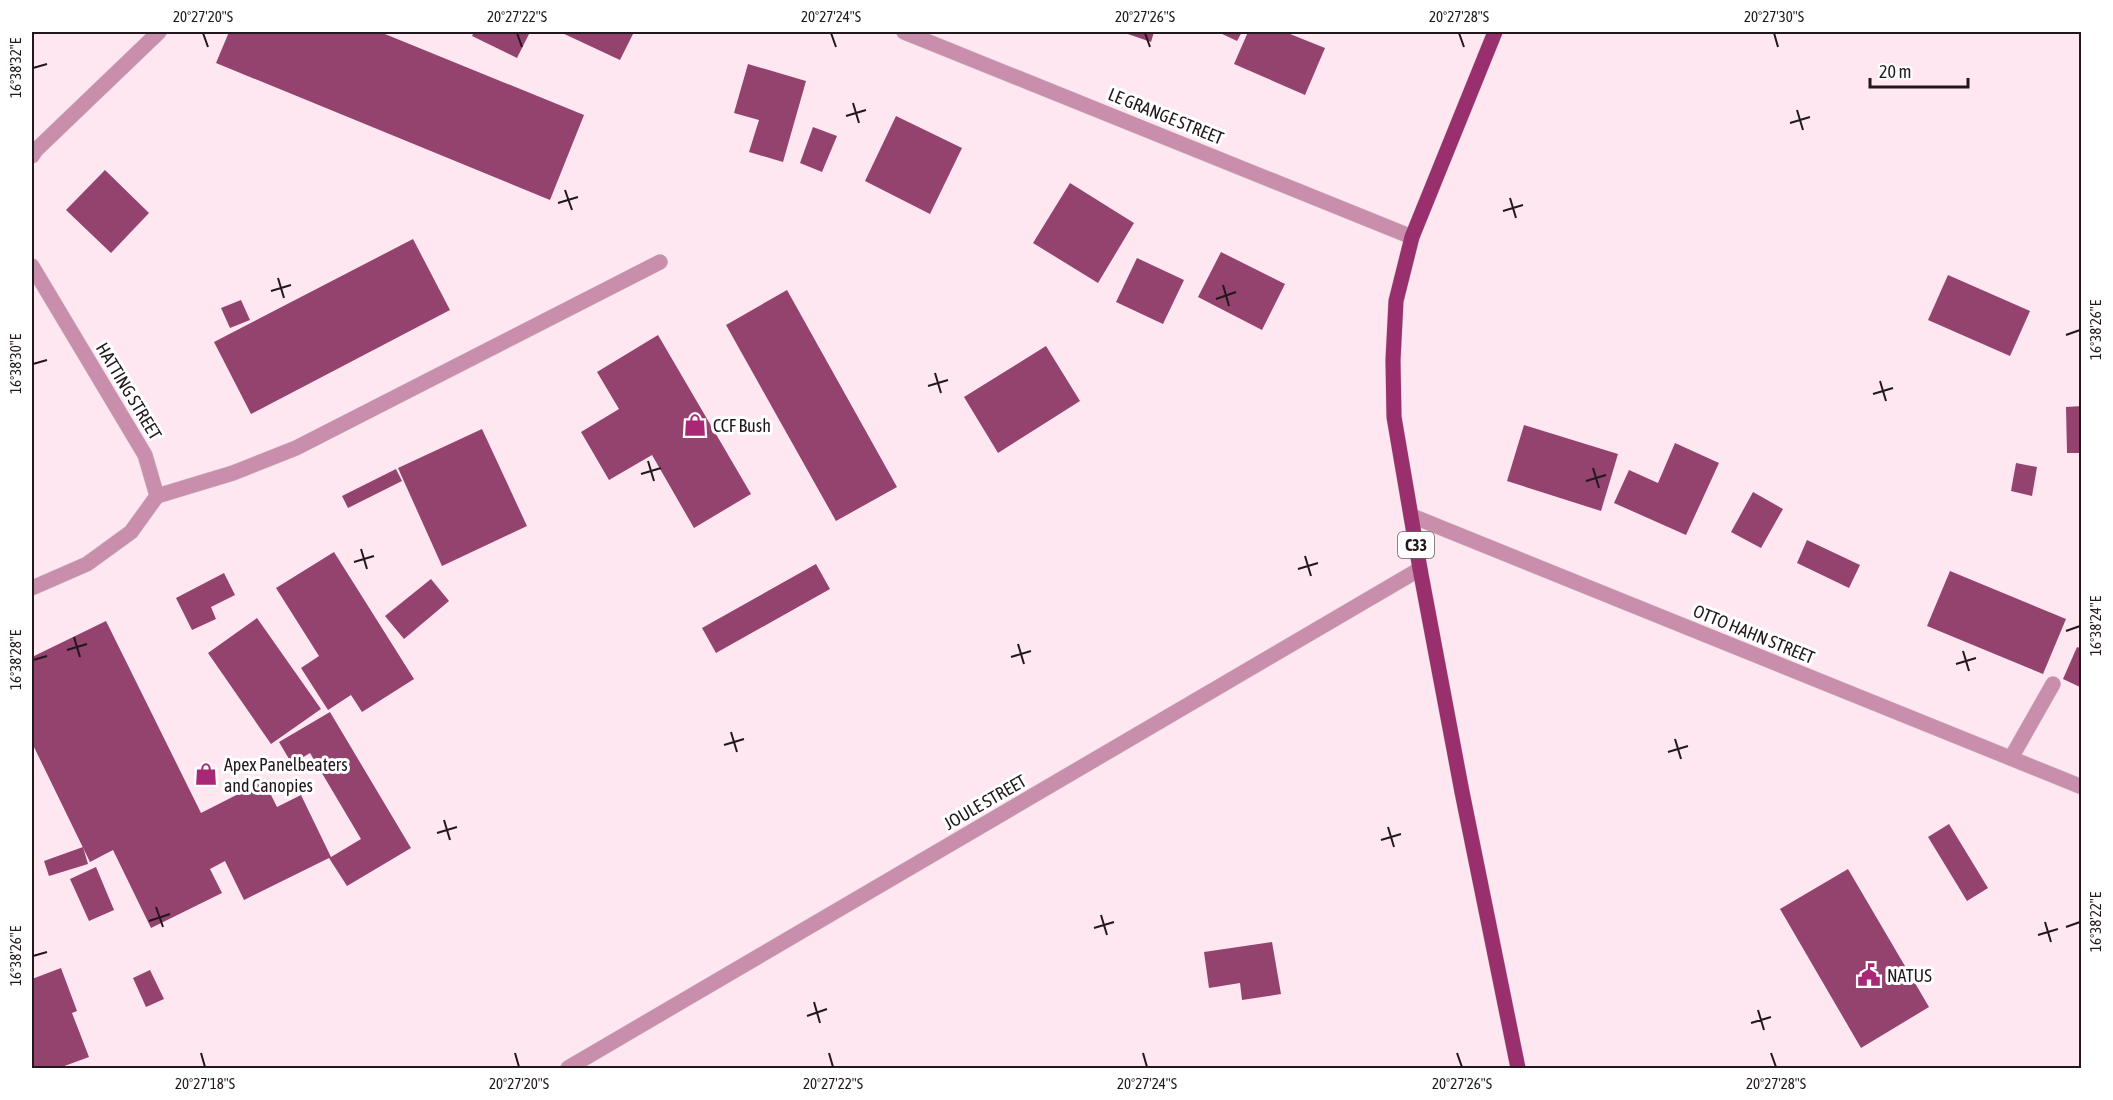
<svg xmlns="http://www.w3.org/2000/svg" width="2113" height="1100" font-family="'Asap Condensed',sans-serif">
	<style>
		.built { fill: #fee7f1 }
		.building { fill: #94436e }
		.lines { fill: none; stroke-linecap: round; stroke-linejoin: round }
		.minor-casing { stroke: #dacfd4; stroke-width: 16 }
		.major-casing { stroke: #dacfd4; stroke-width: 16 }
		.minor { stroke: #c98eab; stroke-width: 15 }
		.major { stroke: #99306d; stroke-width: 15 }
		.ticks { fill: none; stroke: #21171c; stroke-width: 2 }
		.labels { text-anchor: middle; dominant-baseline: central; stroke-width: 6; stroke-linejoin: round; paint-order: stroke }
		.shield { fill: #fff; stroke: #645d60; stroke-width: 1.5 }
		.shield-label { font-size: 16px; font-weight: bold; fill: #21171c }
		.street-label { font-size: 18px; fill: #21171c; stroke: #fff }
		.poi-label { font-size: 18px; fill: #21171c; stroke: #fff; text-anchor: start }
		.neatline { fill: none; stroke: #21171c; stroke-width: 2 }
		.ticks-label { font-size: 15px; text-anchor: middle; fill: #21171c }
	</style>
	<rect width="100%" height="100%" fill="#fdf2f7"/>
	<!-- built -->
	<rect class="built" x="32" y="32" width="2049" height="1036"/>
	<!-- building -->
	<g class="building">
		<polygon points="229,32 380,32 584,115 550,200 216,63"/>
		<polygon points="474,32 530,32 517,58 472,36"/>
		<polygon points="560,32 634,32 620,60"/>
		<polygon points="1122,32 1154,32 1151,42"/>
		<polygon points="1218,32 1242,32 1237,41"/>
		<polygon points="1248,32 1285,32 1325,48 1305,95 1234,64"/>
		<polygon points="748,64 806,81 783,162 749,152 759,120 734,113"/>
		<polygon points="896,116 962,148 930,214 865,181"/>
		<polygon points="813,127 837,136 822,172 800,163"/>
		<polygon points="105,170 149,213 111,253 66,210"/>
		<polygon points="1070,183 1134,223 1098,283 1033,243"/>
		<polygon points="413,239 450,310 251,414 214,342"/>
		<polygon points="1221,252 1285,284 1262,330 1198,297"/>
		<polygon points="1137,258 1184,280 1163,324 1116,302"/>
		<polygon points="1948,275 2030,311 2010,356 1928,320"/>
		<polygon points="787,290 897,487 836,521 726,325"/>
		<polygon points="241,300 250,320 230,328 221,308"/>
		<polygon points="658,335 751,494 694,528 652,455 609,480 581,432 619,409 597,372"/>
		<polygon points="1046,346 1080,401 998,453 964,397"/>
		<polygon points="2082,406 2082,453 2067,453 2066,407"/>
		<polygon points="1524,425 1618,454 1601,511 1507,481"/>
		<polygon points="482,429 527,526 442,566 398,468"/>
		<polygon points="1675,443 1719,463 1686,535 1614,503 1629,470 1658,483"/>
		<polygon points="2016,463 2037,467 2032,496 2011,491"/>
		<polygon points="396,469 402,481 348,508 342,496"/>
		<polygon points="1753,492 1783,509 1761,548 1731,532"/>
		<polygon points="1807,540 1860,565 1849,588 1797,563"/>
		<polygon points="334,552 414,679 362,712 351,695 328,710 301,668 319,656 276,588"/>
		<polygon points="816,564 830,589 716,653 702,628"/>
		<polygon points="1950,571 2066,619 2043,674 1927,626"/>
		<polygon points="224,573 235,595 211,607 216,619 192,630 176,598"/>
		<polygon points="431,579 449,601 404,639 385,616"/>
		<polygon points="257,618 321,709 271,744 208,653"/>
		<polygon points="106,621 201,813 264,781 277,807 301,795 331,857 361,839 310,753 292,764 279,742 330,712 411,848 347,886 329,858 244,900 225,861 210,869 222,893 151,928 113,850 90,862 32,743 32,657"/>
		<polygon points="2077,647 2082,649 2082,688 2063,679"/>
		<polygon points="1949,824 1988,888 1967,901 1928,837"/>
		<polygon points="83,847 88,864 49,876 44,861"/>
		<polygon points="96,867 114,910 89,921 70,879"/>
		<polygon points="1848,869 1929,1007 1861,1048 1780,909"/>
		<polygon points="1272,942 1281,994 1242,1000 1240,983 1209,988 1204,952"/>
		<polygon points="61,968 77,1011 72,1013 89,1057 59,1068 32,1068 32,979"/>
		<polygon points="150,970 164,999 146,1007 133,978"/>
	</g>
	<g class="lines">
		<!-- minor casing -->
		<g class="minor-casing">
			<g id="minor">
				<polyline points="904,32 1412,237"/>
				<polyline points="32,156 36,150 159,32"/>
				<polyline points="32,266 145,455 157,496 131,532 87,564 32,588"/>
				<polyline points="157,496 233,473 296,448 660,262"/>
				<polyline points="1412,516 2082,787"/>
				<polyline points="2011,758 2053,684"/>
				<polyline points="568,1068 1420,569"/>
			</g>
		</g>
		<!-- major casing -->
		<g class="major-casing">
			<polyline id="major" points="1495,32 1412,237 1396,301 1393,360 1394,417 1420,569 1462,792 1518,1068"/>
		</g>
		<!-- minor -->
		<use href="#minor" class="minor"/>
		<!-- major -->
		<use href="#major" class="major"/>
	</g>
	<!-- ticks -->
	<path class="ticks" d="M203,33L208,47M517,33L522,47M831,33L836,47M1145,33L1150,47M1459,33L1464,47M1774,33L1778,47M33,68L47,64M853,103L859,123M1797,110L1803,130M846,116L866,110M1790,123L1810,117M565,190L572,210M1510,198L1516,218M558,203L578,197M1503,211L1523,205M278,278L284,298M1223,285L1229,306M271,291L291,285M1216,299L1236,292M2066,335L2080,330M33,364L47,360M935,373L941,393M1880,381L1886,401M928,386L948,380M1873,394L1893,388M648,461L654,481M1593,468L1599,488M641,474L661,468M1586,481L1606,475M361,549L367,569M1305,556L1311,576M354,562L374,556M1298,569L1318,563M2066,631L2080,626M74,637L80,657M1018,644L1024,664M67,650L87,644M1963,651L1969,671M1011,657L1031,651M33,660L47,656M1956,664L1976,658M731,732L737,752M1675,739L1681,759M724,745L744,739M1668,752L1688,746M444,820L450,840M1388,827L1394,847M437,833L457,827M1381,840L1401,834M156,907L163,927M1101,915L1107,935M149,921L170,914M2045,922L2051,942M2066,927L2080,922M1094,928L1114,922M2038,935L2058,929M33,956L47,952M814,1002L820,1023M1758,1010L1764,1030M807,1016L827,1009M1751,1023L1771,1017M201,1053L205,1067M515,1053L519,1067M829,1053L833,1067M1143,1053L1147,1067M1457,1053L1462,1067M1771,1053L1776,1067"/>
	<!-- icons -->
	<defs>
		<g id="shop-bare" transform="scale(1.8)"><path d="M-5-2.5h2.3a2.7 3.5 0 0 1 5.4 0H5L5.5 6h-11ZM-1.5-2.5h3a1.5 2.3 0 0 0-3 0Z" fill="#a92875" stroke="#fff" stroke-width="2.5" paint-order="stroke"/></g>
		<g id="civic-bare" transform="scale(1.8)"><path d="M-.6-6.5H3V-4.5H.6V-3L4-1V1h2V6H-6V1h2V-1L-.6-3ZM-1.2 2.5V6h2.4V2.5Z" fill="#a92875" stroke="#fff" stroke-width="2.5" paint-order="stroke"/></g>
	</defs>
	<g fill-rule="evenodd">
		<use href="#shop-bare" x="695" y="425"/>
		<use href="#shop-bare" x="206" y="774"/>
		<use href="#civic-bare" x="1869" y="975"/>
	</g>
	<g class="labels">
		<!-- shield labels -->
		<rect class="shield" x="1398" y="532" width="36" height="26" rx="4.5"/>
		<g class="shield-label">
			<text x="1416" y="545">C33</text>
		</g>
		<!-- street labels -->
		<g class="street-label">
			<text transform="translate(1166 116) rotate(22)">LE GRANGE STREET</text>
			<text transform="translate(129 391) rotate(59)">HATTING STREET</text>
			<text transform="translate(1754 634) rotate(22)">OTTO HAHN STREET</text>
			<text transform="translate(985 802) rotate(-30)">JOULE STREET</text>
		</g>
		<!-- poi labels -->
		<g class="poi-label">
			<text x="713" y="425">CCF Bush</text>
			<text x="224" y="764">Apex Panelbeaters<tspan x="224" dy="21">and Canopies</tspan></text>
			<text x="1887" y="975">NATUS</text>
		</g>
	</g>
	<!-- border -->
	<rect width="2113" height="1100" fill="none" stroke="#ffffff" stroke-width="66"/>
	<!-- scale -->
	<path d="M1870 78v9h98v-9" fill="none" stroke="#21171c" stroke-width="3"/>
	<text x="1879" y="78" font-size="18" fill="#21171c" stroke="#ffffff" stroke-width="4.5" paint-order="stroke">20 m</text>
	<rect x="33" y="33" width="2047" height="1034" class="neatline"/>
	<g class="ticks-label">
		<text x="203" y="22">20°27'20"S</text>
		<text x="517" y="22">20°27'22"S</text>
		<text x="831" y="22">20°27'24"S</text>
		<text x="1145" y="22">20°27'26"S</text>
		<text x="1459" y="22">20°27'28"S</text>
		<text x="1774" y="22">20°27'30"S</text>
		<text transform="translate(16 68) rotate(-90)" y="5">16°38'32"E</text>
		<text transform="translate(2096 330) rotate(-90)" y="5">16°38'26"E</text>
		<text transform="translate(16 364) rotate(-90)" y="5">16°38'30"E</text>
		<text transform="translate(2096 626) rotate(-90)" y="5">16°38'24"E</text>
		<text transform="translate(16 660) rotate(-90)" y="5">16°38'28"E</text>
		<text transform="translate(2096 922) rotate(-90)" y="5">16°38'22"E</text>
		<text transform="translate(16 956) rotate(-90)" y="5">16°38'26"E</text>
		<text x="205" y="1089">20°27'18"S</text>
		<text x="519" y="1089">20°27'20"S</text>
		<text x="833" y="1089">20°27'22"S</text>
		<text x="1147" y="1089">20°27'24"S</text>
		<text x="1462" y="1089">20°27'26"S</text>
		<text x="1776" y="1089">20°27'28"S</text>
	</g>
</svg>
